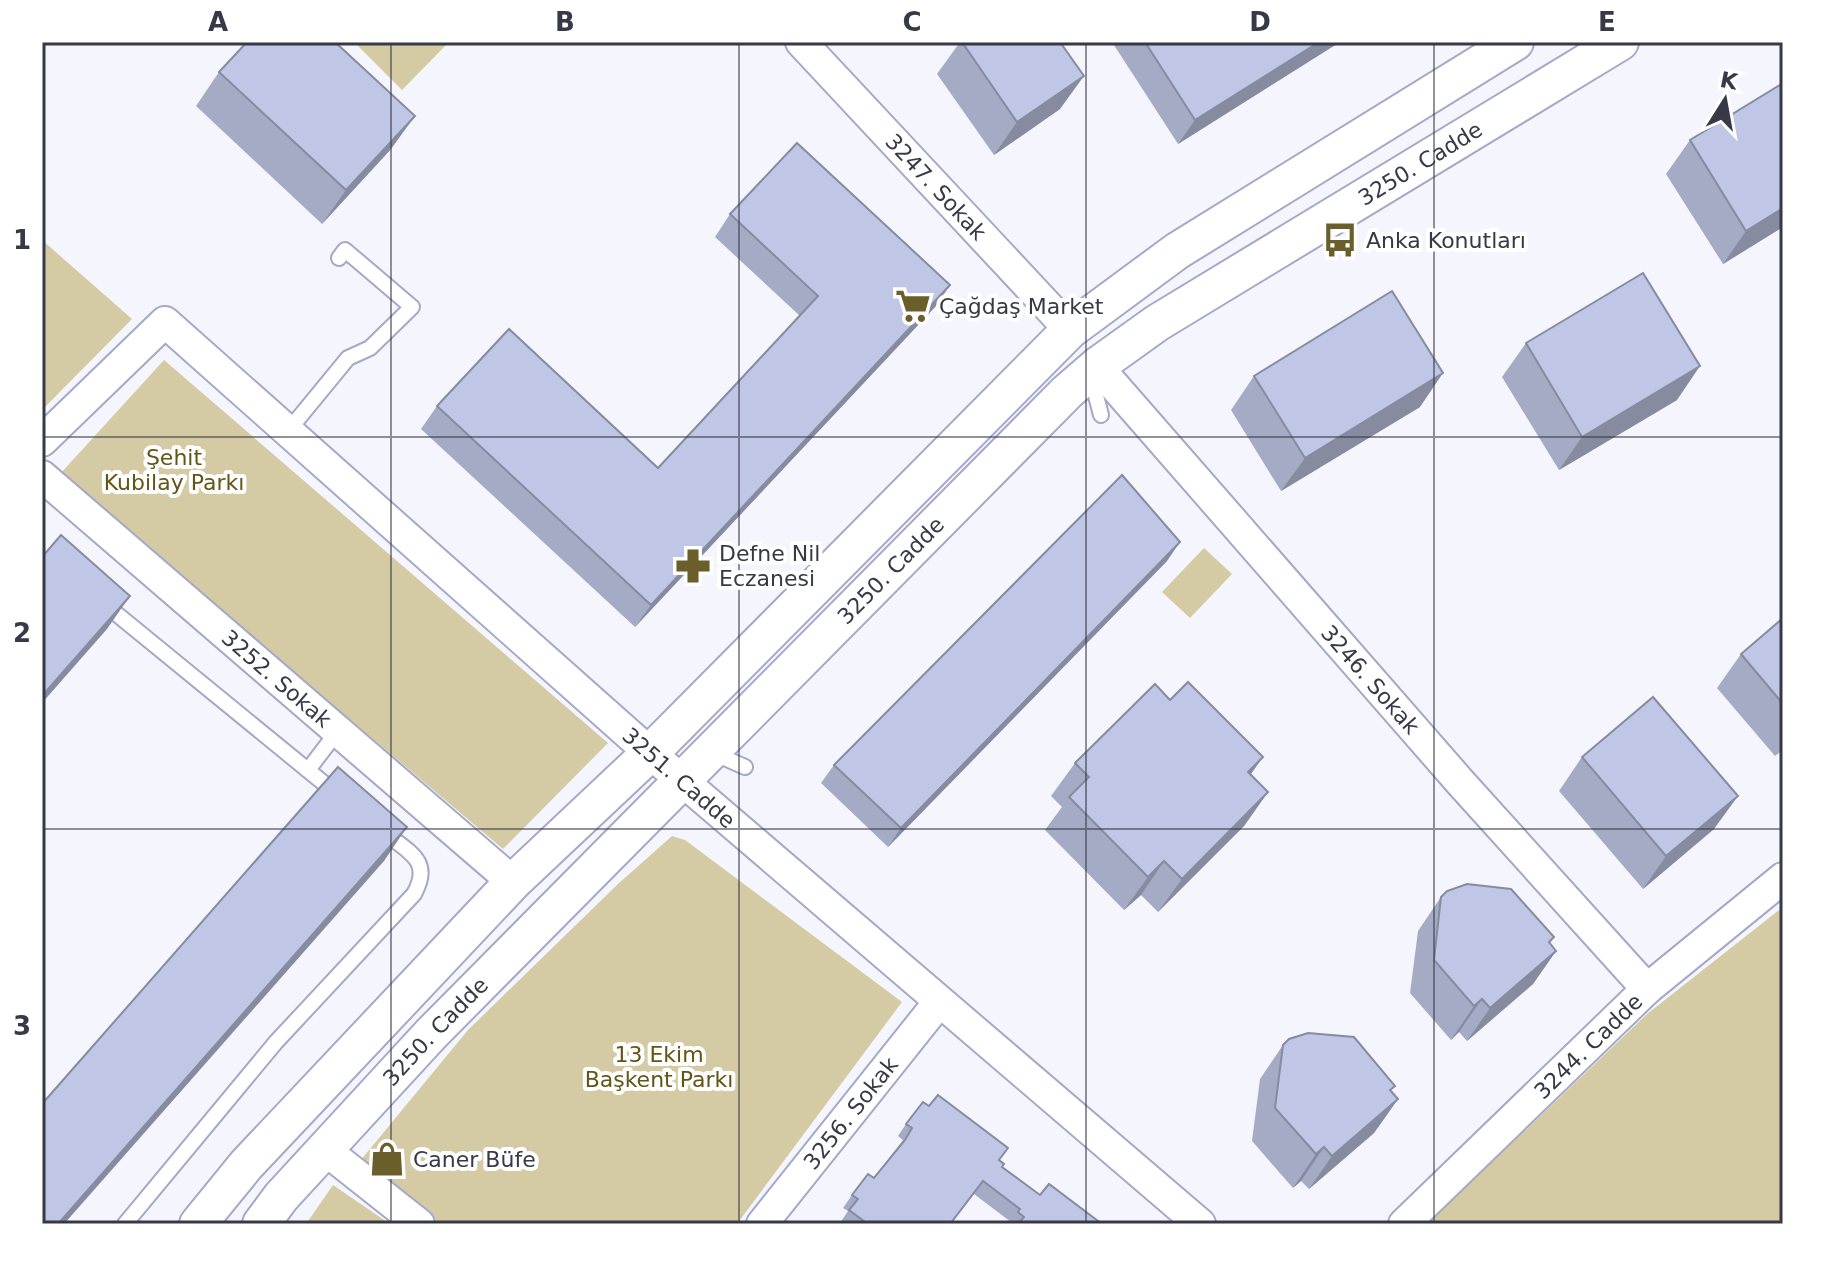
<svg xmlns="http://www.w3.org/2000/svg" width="1825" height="1266" font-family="'DejaVu Sans',sans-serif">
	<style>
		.green { fill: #d4caa3 }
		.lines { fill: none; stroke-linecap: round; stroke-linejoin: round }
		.service-casing { stroke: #a4a9c8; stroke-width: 18 }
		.minor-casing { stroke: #a4a9c8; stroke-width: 34 }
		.tertiary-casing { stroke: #a4a9c8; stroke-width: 40 }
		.service { stroke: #fff; stroke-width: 14 }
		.minor { stroke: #fff; stroke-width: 30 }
		.tertiary { stroke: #fff; stroke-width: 36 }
		.wall { fill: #a5aac5 }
		.shaded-wall { fill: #868ba0 }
		.building { fill: #c0c6e5; stroke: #868ba0; stroke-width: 2 }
		.grid { fill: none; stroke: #373946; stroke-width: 2; stroke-opacity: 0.55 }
		.labels { text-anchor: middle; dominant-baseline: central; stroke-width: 8; stroke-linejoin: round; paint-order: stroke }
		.street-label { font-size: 22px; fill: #373946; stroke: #fff }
		.poi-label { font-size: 22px; fill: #373946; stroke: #fff; text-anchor: start }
		.park-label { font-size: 22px; fill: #635515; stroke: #fff }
		.neatline { fill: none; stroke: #373946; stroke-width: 3 }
		.grid-label { font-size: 26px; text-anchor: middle; font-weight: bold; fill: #373946 }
	</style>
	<rect width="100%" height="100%" fill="#f5f6fd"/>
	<!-- green -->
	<g class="green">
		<polygon points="354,42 449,42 402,90"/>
		<polygon points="42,240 132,319 42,410"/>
		<polygon points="164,360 608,743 503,849 60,474"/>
		<polygon points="1204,548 1232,574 1190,618 1162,592"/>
		<polygon points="672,836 685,840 902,1002 737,1224 441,1224 360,1161 468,1030 618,884"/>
		<polygon points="1783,907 1783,1224 1427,1224 1647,1014"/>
		<polygon points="333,1185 390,1224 306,1224"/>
	</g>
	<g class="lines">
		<!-- service casing -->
		<g class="service-casing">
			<g id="service">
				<polyline points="1090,373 1101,415"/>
				<polyline points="288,431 348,358 370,348 412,307 345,250 339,258"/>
				<polyline points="102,602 337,794"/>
				<polyline points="711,752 745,767"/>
				<polyline points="308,770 337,732"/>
				<path d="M125,1224L276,1042L414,894C433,860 408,852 384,832"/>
			</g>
		</g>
		<!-- minor casing -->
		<g class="minor-casing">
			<g id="minor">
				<path id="s1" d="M801,42L1070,330"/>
				<path id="s2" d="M1097,366L1461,783L1647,989"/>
				<path id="s3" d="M42,441L165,322L650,753L1200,1224"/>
				<path id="s4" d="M42,476L513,882"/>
				<polyline points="324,1149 419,1224"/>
				<path id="s5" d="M762,1224L939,1002"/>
				<path id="s6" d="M1404,1224L1647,989L1783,878"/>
			</g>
		</g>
		<!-- tertiary casing -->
		<g class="tertiary-casing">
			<g id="tertiary">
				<polyline points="198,1224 246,1165 513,882 650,753 1070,330 1177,251 1515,42"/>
				<path id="s7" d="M261,1224L281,1197L431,1034L1067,392L1097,366L1157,323L1620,42"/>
			</g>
		</g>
		<!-- service -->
		<use href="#service" class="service"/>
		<!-- minor -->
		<use href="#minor" class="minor"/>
		<!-- tertiary -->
		<use href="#tertiary" class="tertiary"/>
	</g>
	<!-- wall -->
	<g class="wall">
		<polygon points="960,42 1060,42 1060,109 994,155 937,74"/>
		<polygon points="1112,42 1340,42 1178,144"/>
		<polygon points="219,72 391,149 322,224 196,106"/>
		<polygon points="1690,140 1783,227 1723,264 1666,174"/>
		<polygon points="730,214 950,285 935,307 635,627 421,429 437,406 658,468 800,316 715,237"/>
		<polygon points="1526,343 1677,400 1559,470 1502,377"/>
		<polygon points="1254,376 1420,407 1281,491 1231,410"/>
		<polygon points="1167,561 888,847 821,783 834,765"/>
		<polygon points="1783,618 1783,750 1775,756 1717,688 1741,654"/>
		<polygon points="1170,700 1263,757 1251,774 1268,792 1244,826 1158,912 1141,895 1124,910 1045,830 1062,807 1051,796 1075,763"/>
		<polygon points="1582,757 1714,829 1643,889 1559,791"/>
		<polygon points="1441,897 1554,937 1550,943 1556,951 1533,984 1467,1041 1459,1032 1451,1040 1410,993 1418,931"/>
		<polygon points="1283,1045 1391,1092 1398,1099 1374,1133 1309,1189 1301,1181 1293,1188 1252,1141 1260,1079"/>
		<polygon points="906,1124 999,1160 1002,1167 1040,1195 1102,1224 1009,1224 1011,1222 974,1194 951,1224 842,1224 840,1223 848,1211 843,1208 852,1195 874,1178 903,1140 898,1136"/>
	</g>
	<!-- shaded-wall -->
	<g class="shaded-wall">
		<polygon points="1319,42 1340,42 1178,144 1195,120"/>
		<polygon points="1084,76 1060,109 994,155 1017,122"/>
		<polygon points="415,116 391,149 322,224 346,190"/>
		<polygon points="1783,208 1783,227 1723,264 1746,231"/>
		<polygon points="950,285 935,307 635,627 651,605"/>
		<polygon points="1700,366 1677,400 1559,470 1582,437"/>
		<polygon points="1443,373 1420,407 1281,491 1305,458"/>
		<polygon points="1180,542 1167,561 888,847 901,828"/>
		<polygon points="130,596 107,629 42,703 42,696"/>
		<polygon points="1263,757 1239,790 1248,772"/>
		<polygon points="1268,792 1244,826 1158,912 1182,879"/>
		<polygon points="1738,796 1714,829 1643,889 1666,856"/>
		<polygon points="407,827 384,861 64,1224 58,1224"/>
		<polygon points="1164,861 1141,895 1124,910 1148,877"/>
		<polygon points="1556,951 1533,984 1467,1041 1490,1008"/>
		<polygon points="1482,999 1459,1032 1451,1040 1474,1006"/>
		<polygon points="1398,1099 1374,1133 1309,1189 1332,1156"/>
		<polygon points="1324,1147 1301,1181 1293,1188 1316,1154"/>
	</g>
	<!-- building -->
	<g class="building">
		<polygon points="247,42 335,42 415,116 346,190 219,72"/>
		<polygon points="962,42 1060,42 1084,76 1017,122"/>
		<polygon points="1145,42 1319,42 1195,120"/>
		<polygon points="1783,83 1783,208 1746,231 1690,140"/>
		<polygon points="797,143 950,285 651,605 437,406 509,329 658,468 818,296 730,214"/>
		<polygon points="1643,273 1700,366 1582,437 1526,343"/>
		<polygon points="1392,291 1443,373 1305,458 1254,376"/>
		<polygon points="1122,475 1180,542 901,828 834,765"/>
		<polygon points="61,535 130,596 42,696 42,557"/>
		<polygon points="1783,618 1783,704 1741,654"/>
		<polygon points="1188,682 1263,757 1248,772 1268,792 1182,879 1164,861 1148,877 1069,797 1089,777 1075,763 1155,684 1170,700"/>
		<polygon points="1653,697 1738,796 1666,856 1582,757"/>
		<polygon points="338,767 407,827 58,1224 42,1224 42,1104"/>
		<polygon points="1467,884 1511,889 1554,937 1549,942 1556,951 1490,1008 1482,999 1474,1006 1434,960 1441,897 1447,891"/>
		<polygon points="1308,1033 1354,1037 1395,1086 1390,1090 1398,1099 1332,1156 1324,1147 1316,1154 1275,1108 1283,1045 1289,1039"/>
		<polygon points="938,1095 1008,1148 999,1160 1004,1164 1002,1167 1040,1195 1049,1184 1102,1224 1018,1224 1024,1217 1018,1212 1020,1209 983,1181 950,1224 868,1224 849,1210 858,1199 852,1195 868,1174 874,1178 905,1140 912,1128 906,1124 923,1102 929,1106"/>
	</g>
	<!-- grid -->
	<path class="grid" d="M391,42V1224M739,42V1224M1086,42V1224M1434,42V1224M42,437H1783M42,829H1783"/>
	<!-- icons -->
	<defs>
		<g id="bus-bare" transform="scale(2.76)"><path d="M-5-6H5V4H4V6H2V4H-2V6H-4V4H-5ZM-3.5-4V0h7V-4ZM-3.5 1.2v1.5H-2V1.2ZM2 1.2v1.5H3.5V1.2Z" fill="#6a5e2a" stroke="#fff" stroke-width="2.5" paint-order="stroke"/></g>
		<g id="supermarket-bare" transform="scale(2.76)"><path d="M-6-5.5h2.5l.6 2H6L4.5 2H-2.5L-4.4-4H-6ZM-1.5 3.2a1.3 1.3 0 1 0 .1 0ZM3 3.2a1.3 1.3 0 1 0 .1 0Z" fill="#6a5e2a" stroke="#fff" stroke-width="2.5" paint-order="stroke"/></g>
		<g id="pharmacy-bare" transform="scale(2.76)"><path d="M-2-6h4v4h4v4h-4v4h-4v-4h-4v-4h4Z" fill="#6a5e2a" stroke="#fff" stroke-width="2.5" paint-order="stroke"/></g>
		<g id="shop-bare" transform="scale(2.76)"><path d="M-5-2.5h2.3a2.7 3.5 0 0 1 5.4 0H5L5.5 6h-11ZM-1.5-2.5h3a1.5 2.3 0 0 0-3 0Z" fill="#6a5e2a" stroke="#fff" stroke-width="2.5" paint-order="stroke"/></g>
	</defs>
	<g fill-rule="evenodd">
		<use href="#bus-bare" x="1340" y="240"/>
		<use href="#supermarket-bare" x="913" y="306"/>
		<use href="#pharmacy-bare" x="693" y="566"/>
		<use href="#shop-bare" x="387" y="1159"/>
	</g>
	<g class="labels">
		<!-- street labels -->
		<g class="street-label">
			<text stroke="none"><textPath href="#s7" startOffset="1580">3250. Cadde</textPath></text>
			<text stroke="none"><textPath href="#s1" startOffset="198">3247. Sokak</textPath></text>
			<text stroke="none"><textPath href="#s7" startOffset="908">3250. Cadde</textPath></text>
			<text stroke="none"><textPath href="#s2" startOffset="416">3246. Sokak</textPath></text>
			<text stroke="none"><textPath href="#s4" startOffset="310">3252. Sokak</textPath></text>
			<text stroke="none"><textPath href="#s3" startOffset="858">3251. Cadde</textPath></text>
			<text stroke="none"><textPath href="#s7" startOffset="260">3250. Cadde</textPath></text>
			<text stroke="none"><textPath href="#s6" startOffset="256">3244. Cadde</textPath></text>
			<text stroke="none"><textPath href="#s5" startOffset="142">3256. Sokak</textPath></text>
		</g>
		<!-- poi labels -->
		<g class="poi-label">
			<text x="1366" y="240">Anka Konutları</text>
			<text x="939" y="306">Çağdaş Market</text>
			<text x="719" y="553">Defne Nil<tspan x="719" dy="25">Eczanesi</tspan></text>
			<text x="413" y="1159">Caner Büfe</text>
		</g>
		<!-- park labels -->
		<g class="park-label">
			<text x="174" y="457">Şehit<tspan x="174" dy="25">Kubilay Parkı</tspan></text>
			<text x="659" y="1054">13 Ekim<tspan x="659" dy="25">Başkent Parkı</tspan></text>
		</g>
	</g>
	<!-- border -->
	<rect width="1825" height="1266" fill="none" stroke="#ffffff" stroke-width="88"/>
	<!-- north arrow -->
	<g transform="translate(1725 100) rotate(11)" stroke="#ffffff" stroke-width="6" paint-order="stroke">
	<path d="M0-6L14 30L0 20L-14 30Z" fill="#373946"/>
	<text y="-12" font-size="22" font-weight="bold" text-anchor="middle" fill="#373946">K</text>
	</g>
	<rect x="44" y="44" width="1737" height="1178" class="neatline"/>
	<g class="grid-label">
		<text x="218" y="31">A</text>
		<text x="565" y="31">B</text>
		<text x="912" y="31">C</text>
		<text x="1260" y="31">D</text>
		<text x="1607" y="31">E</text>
		<text x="22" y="249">1</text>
		<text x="22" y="642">2</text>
		<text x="22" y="1035">3</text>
	</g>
</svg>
